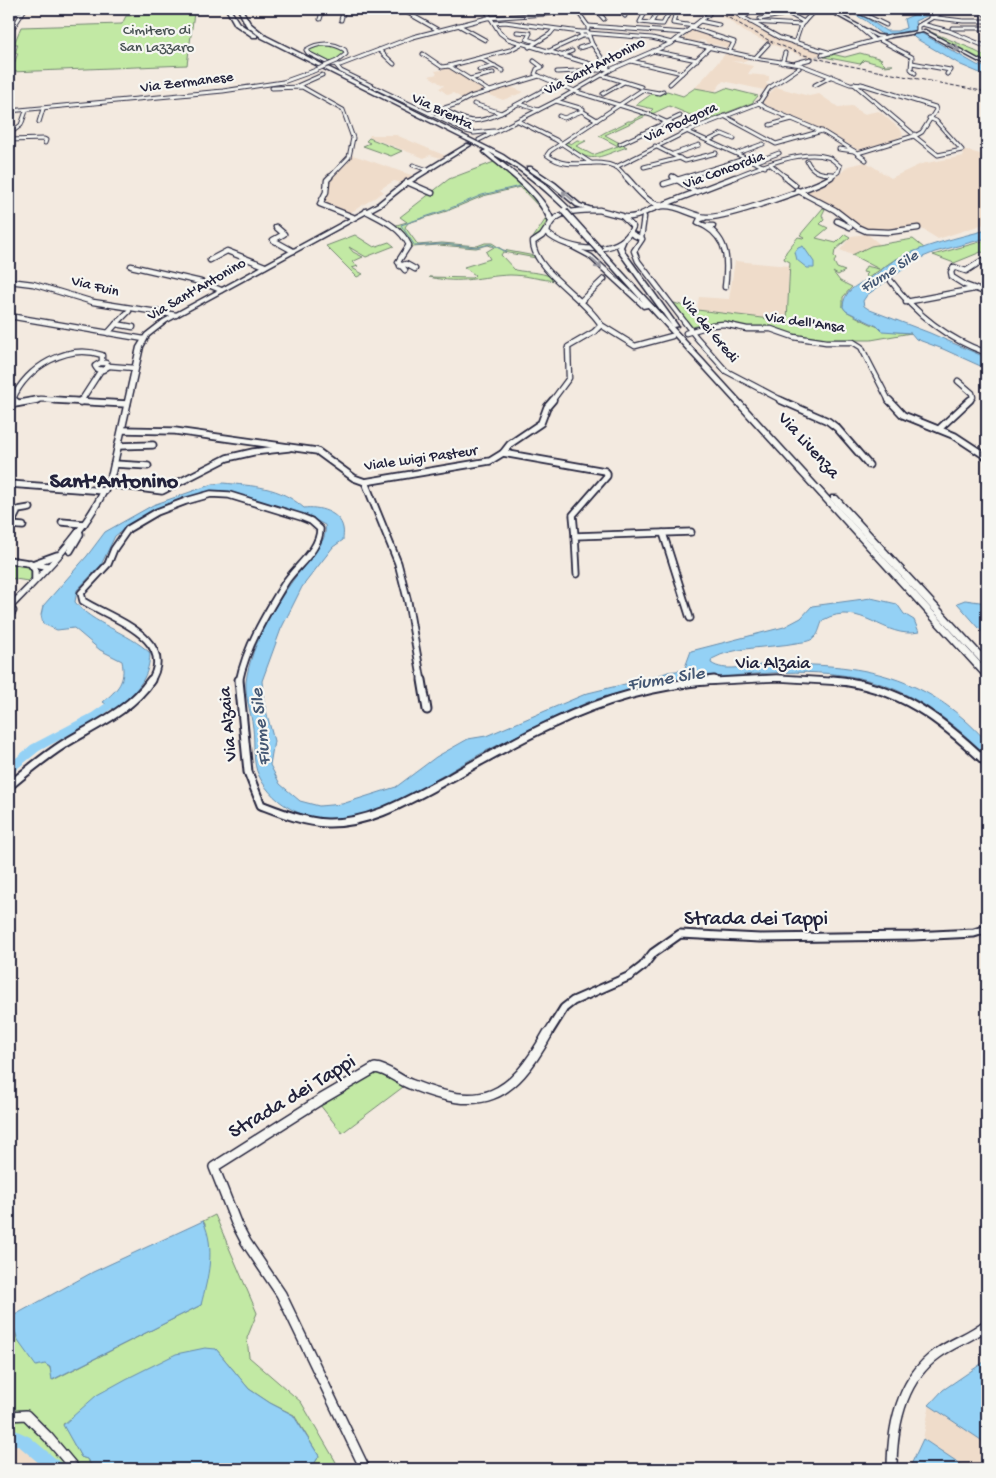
<svg xmlns="http://www.w3.org/2000/svg" width="996" height="1478" font-family="'Gochi Hand',sans-serif">
	<style>
		.built { fill: #efdcca }
		.green { fill: #c2e9a4; stroke: #728670 }
		.water { fill: #94d1f5; stroke: #668bab }
		.lines { fill: none; stroke-linecap: round; stroke-linejoin: round }
		.stream { stroke: #668bab; stroke-width: 1 }
		.river { fill: #94d1f5; fill-rule: evenodd }
		.minor-tunnel { stroke: #c9c2bf; stroke-width: 3; stroke-dasharray: 3 2; stroke-linecap: butt }
		.minor-far4-casing { stroke: #22223b; stroke-width: 5 }
		.minor-far3-casing { stroke: #22223b; stroke-width: 7 }
		.minor-far2-casing { stroke: #22223b; stroke-width: 9 }
		.minor-far1-casing { stroke: #22223b; stroke-width: 11 }
		.minor-casing { stroke: #22223b; stroke-width: 12 }
		.major-casing { stroke: #22223b; stroke-width: 3 }
		.highway-casing { stroke: #22223b; stroke-width: 3 }
		.minor-far4 { stroke: #f6f6f2; stroke-width: 3 }
		.minor-far3 { stroke: #f6f6f2; stroke-width: 4.5 }
		.minor-far2 { stroke: #f6f6f2; stroke-width: 5.5 }
		.minor-far1 { stroke: #f6f6f2; stroke-width: 7 }
		.minor { stroke: #f6f6f2; stroke-width: 9 }
		.major { fill: #f6f6f2; fill-rule: evenodd }
		.highway { fill: #f6f6f2; fill-rule: evenodd }
		.rail { stroke: #22223b; stroke-width: 1; stroke-dasharray: 4 2; stroke-linecap: butt }
		.minor-bridge-casing { stroke: #22223b; stroke-width: 5; stroke-linecap: butt }
		.highway-bridge-casing { stroke: #22223b; stroke-width: 9; stroke-linecap: butt }
		.minor-bridge { stroke: #f6f6f2; stroke-width: 3 }
		.highway-bridge { stroke: #f6f6f2; stroke-width: 6 }
		.oneway { stroke: #9797a0 }
		.labels { text-anchor: middle; dominant-baseline: central; stroke-width: 4.5; stroke-linejoin: round; paint-order: stroke }
		.far-park-label { font-size: 15px; fill: #4a5455; stroke: #f6f6f2 }
		.far-street-label { font-size: 15px; fill: #22223b; stroke: #f6f6f2 }
		.far-water-label { font-size: 16px; font-style: italic; fill: #445773; stroke: #f6f6f2 }
		.street-label { font-size: 18px; fill: #22223b; stroke: #f6f6f2 }
		.water-label { font-size: 19px; font-style: italic; fill: #445773; stroke: #f6f6f2 }
		.near-street-label { font-size: 21px; fill: #22223b; stroke: #f6f6f2 }
		.district-label { font-size: 22px; font-weight: bold; fill: #22223b; stroke: #f6f6f2 }
	</style>
	<rect width="100%" height="100%" fill="#f3eae0"/>
	<filter id="ink" filterUnits="userSpaceOnUse"><feTurbulence type="fractalNoise" baseFrequency=".02" numOctaves="2"/><feDisplacementMap in="SourceGraphic" scale="10" xChannelSelector="R" yChannelSelector="G"/><feConvolveMatrix kernelMatrix="1 2 1 2 8 2 1 2 1" color-interpolation-filters="sRGB"/></filter>
	<g filter="url(#ink)">
		<!-- built -->
		<g class="built">
			<polygon points="706,9 727,9 769,33 825,53 809,58 788,51 746,33 729,20"/>
			<polygon points="691,30 698,32 696,33 701,32 733,42 727,50 725,49 726,47 706,43 706,41 700,40 697,43 683,39"/>
			<polygon points="727,52 749,58 743,62 731,61 753,66 748,74 769,76 769,80 766,83 769,87 764,90 723,81 715,91 695,88"/>
			<polygon points="451,68 487,91 463,99 453,93 448,95 439,88 444,86 429,76 437,74 435,71"/>
			<polygon points="508,86 524,92 503,100 486,94"/>
			<polygon points="776,87 809,96 819,94 838,107 852,106 863,114 879,111 901,130 903,135 896,139 858,150 826,131 766,105 763,102 765,98"/>
			<polygon points="370,135 396,135 446,156 441,158 430,155 424,158 369,137"/>
			<polygon points="966,150 987,156 987,223 938,239 917,226 884,230 867,230 854,223 840,210 811,198 805,191 821,185 820,184 832,177 840,174 848,166 866,162 891,178 921,164 964,156 961,152"/>
			<polygon points="352,155 359,157 414,176 402,183 394,181 380,189 384,192 348,214 323,203 327,194 329,181 348,162"/>
			<polygon points="867,234 881,245 871,246 852,255 840,250 851,236"/>
			<polygon points="735,261 789,266 787,321 697,310 699,297 729,299"/>
			<polygon points="930,1404 987,1444 987,1469 968,1469 923,1439"/>
			<polygon points="9,1438 27,1447 56,1469 9,1469"/>
		</g>
		<!-- green -->
		<g class="green">
			<polygon points="173,13 194,13 187,65 11,72 18,53 15,53 18,44 14,44 21,27 122,24 126,16"/>
			<polygon points="926,30 975,50 973,50 987,57 987,64"/>
			<polygon points="319,45 333,46 343,50 344,55 330,63 308,52 308,50"/>
			<polygon points="860,53 882,59 880,60 885,65 893,65 885,66 864,60 860,64 824,57 832,54 845,57"/>
			<polygon points="695,88 717,92 726,88 758,96 752,103 705,121 669,106 652,114 649,113 653,109 636,105 653,93 660,95 667,91 683,96"/>
			<path d="M645,114L648,115L605,135L627,147C595,158 593,165 564,144L572,138L567,142L571,144L577,140L586,141L576,146L593,155L618,146L599,136C609,129 619,127 628,121H631Z"/>
			<polygon points="369,138 402,151 391,156 363,146 370,143 366,141"/>
			<path d="M494,162C507,174 548,203 549,219L544,226L542,234L533,238L547,217L546,214L520,187L483,196L447,211L408,223L405,227L418,245L442,243L477,246L485,243H492L503,250L535,256L536,258L503,252L501,255L515,270C528,273 547,271 557,281C541,280 526,275 510,275C479,276 463,285 429,277L472,278L475,275L464,267L490,259L486,252L494,247L488,245L476,248L438,245L413,247L393,226L407,222L400,217L449,179Z"/>
			<path d="M823,208L825,209L822,215L824,220L820,224L828,228L816,238L836,243L845,234L850,237L835,250L834,256L836,259L834,262L837,268L845,271L838,275L833,272L840,281L852,287L843,297V307L846,311C867,323 886,333 911,333L871,340H828L718,322L692,327L671,302L697,310L787,321L790,262L784,259L786,252L798,237L803,238L804,237L800,235Z"/>
			<polygon points="355,235 374,247 389,242 394,246 366,257 349,247 353,252 363,257 352,262 358,266 352,268 363,274 357,277 326,246"/>
			<polygon points="913,239 924,248 894,260 868,278 865,275 867,273 863,272 866,266 879,269 852,255 871,246"/>
			<polygon points="987,240 987,253 981,252 954,263 933,255"/>
			<polygon points="9,562 28,565 32,568 33,576 28,581 9,578"/>
			<polygon points="379,1069 407,1084 342,1133 320,1105"/>
			<polygon points="215,1215 257,1313 247,1338 249,1357 301,1402 340,1469 311,1469 319,1456 294,1415 270,1403 249,1389 216,1349 63,1424 81,1457 87,1459 94,1469 58,1469 31,1442 9,1431 9,1318 11,1317 18,1341 50,1368 53,1380 201,1305 205,1224 203,1221"/>
		</g>
		<!-- water -->
		<g class="water">
			<path d="M842,9H847L868,19L886,31H897L906,28L904,19L920,12L921,9H934L938,11L915,21L916,30L977,65L987,68V76L961,65L915,38L908,31C888,35 883,39 870,24C865,19 849,12 842,9Z"/>
			<path d="M987,230V238L935,252L918,259L867,295L863,301L864,306L870,310L930,333L987,358V369L943,349L916,339L911,333L882,331L877,326L846,311L843,307C844,290 856,286 870,278C879,273 886,265 895,260C921,246 959,237 987,230Z"/>
			<polygon points="803,246 814,262 814,268 807,268 797,260 795,252 798,248"/>
			<path d="M223,483C254,486 279,486 304,508C318,506 340,512 343,528C344,532 343,537 343,540L333,547L302,587L281,629L262,681L264,703L274,741L270,765L280,784L300,801L319,806L342,804L396,787L436,757L468,739L486,736L588,693L654,677L668,672L684,670L691,651L784,627L801,618L812,606L871,598L897,604L904,614L914,620L919,632C884,640 861,599 823,620C820,625 819,634 815,637C810,642 802,642 796,643C771,648 734,646 712,659L711,663C725,673 746,665 763,665C853,662 924,671 987,742V756C962,731 934,708 901,692C849,667 787,671 731,676C717,677 702,676 688,678C677,680 667,683 656,685C634,690 610,694 588,702C554,717 519,735 486,751C444,773 391,812 345,819C311,824 274,807 259,776C252,763 255,743 253,728C251,710 243,694 247,675C255,635 282,593 307,562C315,551 328,539 325,525L311,518L242,496L223,492L200,494L128,526L115,536L101,565L77,590L75,602C92,624 128,632 150,653C149,682 134,692 115,710L103,702C118,689 126,682 122,661L100,650L74,628L57,630L43,624L41,615L43,606L87,556L105,532L153,505L213,484Z"/>
			<polygon points="965,600 987,603 987,637 957,603"/>
			<path d="M203,1221C216,1249 208,1277 201,1305L52,1380L50,1367L45,1364L36,1366L18,1341L11,1317L93,1272Z"/>
			<polygon points="205,1348 216,1349 249,1389 270,1403 293,1415 319,1456 311,1469 94,1469 87,1459 81,1457 63,1425 97,1395 126,1379 176,1354"/>
			<polygon points="987,1360 987,1444 929,1405 943,1390"/>
			<polygon points="923,1439 968,1469 909,1469"/>
		</g>
		<g class="lines">
			<!-- stream -->
			<polyline class="stream" points="507,252 490,244 478,247 441,244 415,246 401,225 446,210 482,195 520,186"/>
			<!-- river -->
			<g class="river">
				<polygon points="119,694 124,698 122,701 98,719 39,751 13,772 9,773 9,764 31,745 92,713"/>
				<polygon points="9,1427 30,1437 62,1464 64,1469 46,1469 20,1447 9,1442"/>
			</g>
			<!-- minor-tunnel -->
			<polyline class="minor-tunnel" points="811,59 822,55"/>
			<!-- minor-far4 casing -->
			<g class="minor-far4-casing">
				<g id="minor-far4">
					<polyline points="401,9 438,30"/>
					<polyline points="485,9 500,33 508,39 610,70"/>
					<polyline points="618,9 625,16"/>
					<polyline points="647,9 640,22 660,24 663,24 671,9"/>
					<polyline points="728,9 780,38 831,53"/>
					<polyline points="781,9 804,22"/>
					<polyline points="853,9 886,25"/>
					<polyline points="979,9 987,16"/>
					<polyline points="596,10 604,19"/>
					<polyline points="322,11 343,11"/>
					<polyline points="343,12 363,9"/>
					<polyline points="578,12 588,26 588,29"/>
					<polyline points="942,12 952,9"/>
					<polyline points="9,15 22,13"/>
					<polyline points="675,15 673,23 694,26"/>
					<polyline points="741,17 747,15 753,9"/>
					<polyline points="930,17 963,21 987,21"/>
					<polyline points="320,19 323,9"/>
					<polyline points="760,19 781,15"/>
					<polyline points="341,20 344,9"/>
					<polyline points="700,21 719,25"/>
					<polyline points="750,22 801,25"/>
					<polyline points="494,23 505,22 580,32"/>
					<polyline points="651,23 659,9"/>
					<polyline points="922,24 949,31 987,47"/>
					<polyline points="458,25 485,40"/>
					<polyline points="588,26 685,33"/>
					<polyline points="859,27 873,39"/>
					<polyline points="691,28 734,42 729,52"/>
					<polyline points="952,28 987,28"/>
					<polyline points="918,31 918,26 942,12"/>
					<polyline points="517,32 530,33 527,39 536,42"/>
					<polygon points="580,32 588,32 589,36 582,36"/>
					<polyline points="588,33 652,38 672,43"/>
					<polyline points="9,34 25,9"/>
					<polyline points="878,39 912,57 911,69 915,73"/>
					<polyline points="676,40 761,59 801,65 850,84 864,85"/>
					<polyline points="795,43 801,25 813,12 810,9"/>
					<polyline points="529,47 550,34 554,29"/>
					<polyline points="579,48 592,44"/>
					<polyline points="379,50 394,64"/>
					<polyline points="653,51 697,60"/>
					<polyline points="547,52 582,36"/>
					<polyline points="423,54 442,67 449,66 489,91"/>
					<polyline points="822,55 890,36"/>
					<polyline points="561,56 572,51"/>
					<polyline points="480,58 503,71"/>
					<polyline points="755,58 768,44"/>
					<path d="M337,61L346,54L345,50C333,42 318,42 306,50L308,53L330,64L340,65L413,37L487,18L615,9"/>
					<polyline points="534,61 542,67 537,69 535,74 539,76"/>
					<polyline points="631,61 682,73"/>
					<polyline points="782,63 785,53"/>
					<polyline points="796,63 811,59"/>
					<polyline points="912,63 950,70 947,74"/>
					<polyline points="336,65 341,71 466,131 474,133 494,131"/>
					<polyline points="449,66 510,50 521,44"/>
					<polyline points="799,68 769,88 759,103 766,108 825,133 854,151"/>
					<polyline points="479,70 495,66"/>
					<polyline points="557,72 598,70 608,67 592,44 589,36"/>
					<polyline points="602,75 641,87"/>
					<polyline points="470,79 493,73"/>
					<polyline points="670,84 710,47"/>
					<polyline points="854,84 912,133"/>
					<polyline points="861,84 935,107 936,110 922,132 915,136"/>
					<polyline points="815,85 832,76"/>
					<polyline points="297,86 322,75"/>
					<polyline points="272,88 302,87 343,110 353,138 349,157 329,178"/>
					<polyline points="603,94 624,82"/>
					<polyline points="556,101 583,109 582,111 597,120"/>
					<polyline points="474,104 501,113 555,84"/>
					<polyline points="520,104 538,110"/>
					<path d="M443,109C468,123 475,125 501,113"/>
					<polyline points="9,111 223,91 283,82 311,72"/>
					<polyline points="429,113 457,104 470,97 539,76 577,92 651,115 765,167"/>
					<polyline points="559,116 564,118 582,111"/>
					<polyline points="724,116 776,144 822,131"/>
					<polyline points="518,121 556,140 591,163"/>
					<polyline points="39,122 43,109"/>
					<polyline points="770,125 792,119"/>
					<polyline points="9,134 21,125 26,111"/>
					<polyline points="914,136 938,155 962,150 936,121 929,118"/>
					<polyline points="9,140 44,139 46,140 45,143"/>
					<polyline points="479,140 562,98 612,69 672,43 709,14 702,9"/>
					<polyline points="709,140 722,134 734,139"/>
					<polyline points="620,144 680,116"/>
					<polyline points="655,146 685,161 716,153"/>
					<polyline points="839,149 854,151 866,160"/>
					<polyline points="738,153 763,144"/>
					<polyline points="858,153 914,136 915,134"/>
					<polyline points="673,154 699,145"/>
					<path d="M807,161C812,172 821,174 833,174"/>
					<polyline points="755,162 779,153"/>
					<polyline points="413,165 428,170"/>
					<polyline points="771,165 787,178"/>
					<polyline points="616,167 690,130 759,103"/>
					<polyline points="644,167 680,158"/>
					<polyline points="672,176 675,178"/>
					<path d="M627,178C624,175 620,169 616,167C593,156 570,173 547,155L550,151L642,90L659,93L663,91"/>
					<polyline points="683,178 747,158"/>
					<path d="M732,178C757,168 801,149 827,157C832,158 836,163 840,166L838,172L829,178"/>
				</g>
			</g>
			<!-- minor-far3 casing -->
			<g class="minor-far3-casing">
				<g id="minor-far3">
					<polyline points="330,177 327,180 326,192 320,204 353,217"/>
					<path d="M626,177C635,186 648,205 661,205"/>
					<polyline points="673,177 696,192"/>
					<polyline points="785,177 795,185"/>
					<polyline points="407,182 432,193"/>
					<polyline points="664,184 687,177"/>
					<polyline points="797,190 835,210 857,227 866,231 889,232 918,228"/>
					<polyline points="665,204 735,177"/>
					<path d="M599,210L622,216L633,227C620,258 568,252 547,233C550,210 580,210 599,210Z"/>
					<path d="M366,211C383,220 400,227 409,245L398,262L405,270"/>
					<path d="M625,217C641,219 650,206 665,206C680,206 692,216 706,217C723,219 816,187 831,177"/>
					<polyline points="704,218 700,219 698,223 705,226 713,226"/>
					<polyline points="837,221 850,227"/>
					<path d="M705,226C729,240 728,262 725,287"/>
					<polyline points="276,227 284,234 273,240 293,251"/>
					<path d="M546,230L542,236L533,242C534,271 586,299 601,325L594,332L568,347L569,378L552,401"/>
					<polyline points="632,234 642,239 634,251 638,261 696,337 726,371 783,401"/>
					<polyline points="641,238 644,217"/>
					<polyline points="210,260 227,251 265,266"/>
					<polyline points="987,260 983,260 966,271 954,267 951,272 952,277 965,285 987,293"/>
					<polyline points="131,266 201,282 221,290"/>
					<polyline points="400,266 406,264 415,269"/>
					<polyline points="9,281 33,284 93,302 176,315"/>
					<path d="M891,281C916,315 947,339 987,353"/>
					<polyline points="9,295 9,300"/>
					<polyline points="582,300 604,279"/>
					<polyline points="906,302 974,289"/>
					<polyline points="9,316 144,339"/>
					<polyline points="116,324 129,311"/>
					<polyline points="601,325 635,346 672,336"/>
					<polyline points="108,333 116,324 133,327"/>
					<polyline points="686,333 712,325 724,324 747,329 771,329 794,337 826,342 853,342 861,347 889,401"/>
					<polygon points="100,363 106,363 109,366 103,370 97,369 95,366"/>
					<polyline points="109,366 135,368"/>
					<polyline points="958,381 972,393 973,397 969,401"/>
					<path d="M15,401L13,399C26,367 68,343 102,355V362"/>
					<polyline points="30,401 41,399 75,401"/>
					<polyline points="81,401 101,370"/>
				</g>
			</g>
			<!-- minor-far2 casing -->
			<g class="minor-far2-casing">
				<g id="minor-far2">
					<polyline points="14,400 18,403"/>
					<polyline points="54,400 127,404"/>
					<polyline points="780,400 828,421 837,428 869,465"/>
					<polyline points="889,400 903,415 955,436 987,457"/>
					<polyline points="80,402 81,400"/>
					<polyline points="9,405 37,400"/>
					<polyline points="939,429 970,400"/>
					<polyline points="122,430 175,431 317,451 354,478 365,482 490,461 503,453 510,444 541,423 547,407 553,400"/>
					<polyline points="118,446 153,445"/>
					<polyline points="503,453 605,471 607,473 607,476 573,515 575,536"/>
					<polyline points="114,464 148,466"/>
					<polyline points="365,482 398,563 408,602 422,682"/>
					<polyline points="9,484 105,491"/>
					<polyline points="108,484 162,491 227,458 253,452 289,448"/>
					<polyline points="62,522 84,524"/>
					<polyline points="10,525 23,526"/>
					<polyline points="9,528 18,510 30,508"/>
					<polyline points="663,533 690,618"/>
					<polyline points="70,551 80,534 79,531"/>
					<polyline points="9,560 47,566"/>
					<polyline points="30,563 35,570 35,580"/>
					<polyline points="35,563 57,555"/>
					<polyline points="577,574 575,536 691,532"/>
					<polyline points="9,615 13,611"/>
					<path d="M150,682C179,639 110,618 83,601L81,593L108,564L114,549L128,529L157,512L186,501L211,494L229,495L301,517L311,521L320,529C320,550 295,567 285,583C266,614 246,647 239,682"/>
					<polyline points="700,682 777,678 844,682"/>
				</g>
			</g>
			<!-- minor-far1 casing -->
			<g class="minor-far1-casing">
				<g id="minor-far1">
					<path d="M239,680L248,772L261,805C282,813 304,822 327,823C371,824 412,798 450,778C484,759 518,739 554,723C605,698 657,685 714,680"/>
					<polyline points="422,680 427,710"/>
					<path d="M833,680C899,686 941,719 987,763"/>
					<path d="M9,786C27,771 45,756 64,744C95,725 130,711 151,680"/>
					<polyline points="547,1035 564,1008 573,1001 630,976 643,966 653,953 680,934 760,938 913,936 974,933 987,929"/>
				</g>
			</g>
			<!-- minor casing -->
			<g class="minor-casing">
				<g id="minor">
					<polyline points="9,1416 26,1415 48,1437 75,1469"/>
					<path d="M365,1469L281,1294L246,1242L236,1223L214,1167L320,1100L375,1068C388,1069 398,1080 410,1084C482,1113 511,1100 548,1033"/>
					<path d="M892,1469C892,1427 901,1380 937,1354C953,1342 972,1337 987,1324"/>
				</g>
			</g>
			<!-- major casing -->
			<g class="major-casing">
				<g id="major">
					<polygon points="825,9 829,9 877,35 885,36 925,30 987,64 987,66 923,32 885,38 876,37"/>
					<path d="M467,144L471,145L407,185L382,205L167,322L149,336L143,347L115,473C94,528 51,568 11,610H9V604C48,564 88,526 109,473L137,347L145,334L163,320L378,203L403,183Z"/>
				</g>
			</g>
			<!-- highway casing -->
			<g class="highway-casing">
				<g id="highway">
					<polygon points="226,9 230,9 239,23 257,35 257,37 253,37 235,25"/>
					<path d="M238,9H242L250,23L266,36L503,155L545,184L572,210L567,211C544,189 519,167 489,152C510,169 546,195 554,221L549,222C537,193 508,173 484,153L483,152L486,150L262,38L246,25Z"/>
					<polygon points="527,167 531,167 555,183 580,204 598,210 595,212 576,206 551,185 527,169"/>
					<polygon points="621,239 626,240 623,247 626,254 678,326 673,327 987,670 987,678 984,677 648,307 643,308 588,257 569,247 574,246 592,255 643,302 597,251 602,250 672,326 620,254 617,247"/>
					<polygon points="831,496 837,496 987,659 987,667 984,666 831,500"/>
				</g>
			</g>
			<!-- minor-far4 -->
			<use href="#minor-far4" class="minor-far4"/>
			<!-- minor-far3 -->
			<use href="#minor-far3" class="minor-far3"/>
			<!-- minor-far2 -->
			<use href="#minor-far2" class="minor-far2"/>
			<!-- minor-far1 -->
			<use href="#minor-far1" class="minor-far1"/>
			<!-- minor -->
			<use href="#minor" class="minor"/>
			<!-- major -->
			<use href="#major" class="major"/>
			<!-- highway -->
			<use href="#highway" class="highway"/>
			<!-- rail -->
			<polyline class="rail" points="713,9 770,41 804,55 840,64 987,92"/>
			<!-- minor-bridge casing -->
			<g class="minor-bridge-casing">
				<polyline id="minor-bridge" points="311,72 337,61"/>
			</g>
			<!-- highway-bridge casing -->
			<g class="highway-bridge-casing">
				<polyline id="highway-bridge" points="564,211 600,251"/>
			</g>
			<!-- minor-bridge -->
			<use href="#minor-bridge" class="minor-bridge"/>
			<!-- highway-bridge -->
			<use href="#highway-bridge" class="highway-bridge"/>
		</g>
		<!-- one-way arrows -->
		<defs><path id="oneway-shaft" d="M-6 0H5M1.5-3L5.5 0L1.5 3" fill="none" stroke-width="1.6" stroke-linecap="round" stroke-linejoin="round" transform="scale(1.25)"/></defs>
		<g class="oneway">
			<use href="#oneway-shaft" transform="translate(953 47) rotate(29)"/>
			<use href="#oneway-shaft" transform="translate(568 196) rotate(-139)"/>
			<use href="#oneway-shaft" transform="translate(596 263) rotate(43)"/>
		</g>
	</g>
	<g class="labels">
		<!-- far-park labels -->
		<g class="far-park-label">
			<text x="157" y="31">Cimitero di<tspan x="157" dy="17">San Lazzaro</tspan></text>
		</g>
		<!-- far-street labels -->
		<g class="far-street-label">
			<text transform="translate(595 67) rotate(-27)">Via Sant'Antonino</text>
			<text transform="translate(187 83) rotate(-7)">Via Zermanese</text>
			<text transform="translate(442 112) rotate(26)">Via Brenta</text>
			<text transform="translate(681 123) rotate(-24)">Via Podgora</text>
			<text transform="translate(724 171) rotate(-20)">Via Concordia</text>
			<text transform="translate(95 287) rotate(14)">Via Fuin</text>
			<text transform="translate(197 290) rotate(-30)">Via Sant'Antonino</text>
			<text transform="translate(805 323) rotate(8)">Via dell'Ansa</text>
			<text transform="translate(709 330) rotate(50)">Via dei Gredi</text>
			<text transform="translate(421 459) rotate(-8)">Viale Luigi Pasteur</text>
		</g>
		<!-- far-water labels -->
		<g class="far-water-label">
			<text transform="translate(890 273) rotate(-33)">Fiume Sile</text>
		</g>
		<!-- street labels -->
		<g class="street-label">
			<text transform="translate(808 446) rotate(48)">Via Livenza</text>
			<text x="773" y="664">Via Alzaia</text>
			<text transform="translate(229 724) rotate(-95)">Via Alzaia</text>
		</g>
		<!-- water labels -->
		<g class="water-label">
			<text transform="translate(666 680) rotate(-9)">Fiume Sile</text>
			<text transform="translate(262 727) rotate(-96)">Fiume Sile</text>
		</g>
		<!-- near-street labels -->
		<g class="near-street-label">
			<text x="756" y="920">Strada dei Tappi</text>
			<text transform="translate(293 1098) rotate(-31)">Strada dei Tappi</text>
		</g>
		<!-- district labels -->
		<g class="district-label">
			<text x="114" y="483">Sant'Antonino</text>
		</g>
	</g>
	<!-- margin -->
	<rect width="996" height="1478" fill="none" stroke="#f6f6f2" stroke-width="30"/>
	<rect x="15" y="15" width="966" height="1448" fill="none" stroke="#22223b" stroke-width="2" filter="url(#ink)"/>
</svg>
